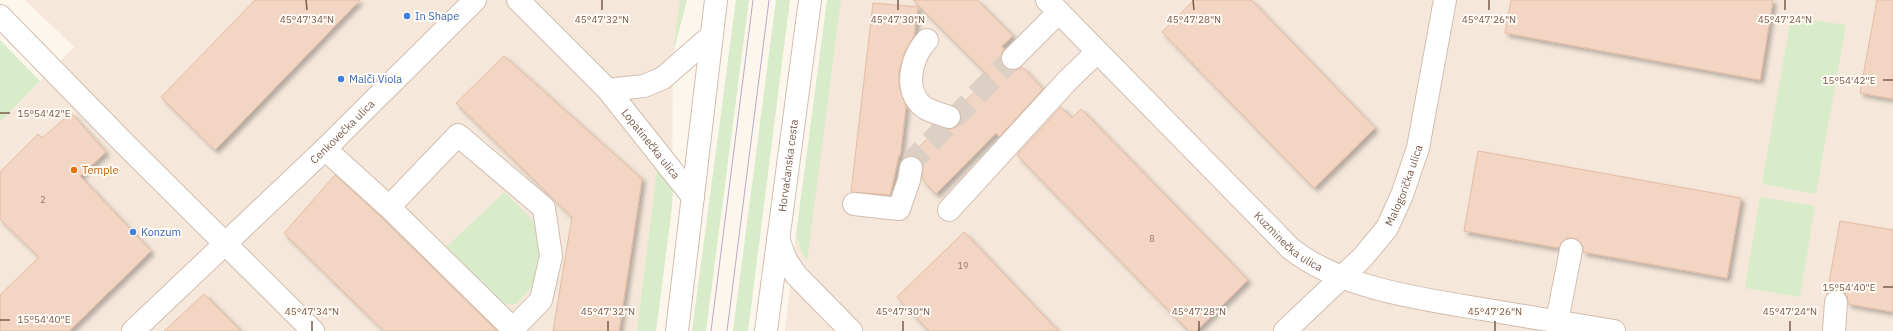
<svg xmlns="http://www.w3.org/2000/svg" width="1893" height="331" font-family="'IBM Plex Sans',sans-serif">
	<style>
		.residential { fill: #f5e8da }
		.green { fill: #d8ecc9 }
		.building { fill: #f3d5c3; stroke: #e6bba3; filter: url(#shadow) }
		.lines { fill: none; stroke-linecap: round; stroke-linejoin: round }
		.minor-tunnel { stroke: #dcd0c4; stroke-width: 22; stroke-dasharray: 22 11; stroke-linecap: butt }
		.minor-casing { stroke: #d1beb0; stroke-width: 24 }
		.minor { stroke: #fff; stroke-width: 22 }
		.tram { stroke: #b9a8c9; stroke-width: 1 }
		.ticks { fill: none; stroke: #7a5c4d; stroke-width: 1.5 }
		.shop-dot { fill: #3f7fe0; stroke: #fffaf3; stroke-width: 1.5 }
		.food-dot { fill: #e8710a; stroke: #fffaf3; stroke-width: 1.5 }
		.labels { text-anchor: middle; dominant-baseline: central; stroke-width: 4; stroke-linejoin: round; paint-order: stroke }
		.number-label { font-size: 9px; fill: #987a6a }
		.shop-label { font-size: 11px; fill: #366cbe; stroke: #fffaf3; text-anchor: start }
		.street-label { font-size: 11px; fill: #7a5c4d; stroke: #fffaf3 }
		.food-label { font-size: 11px; fill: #c56008; stroke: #fffaf3; text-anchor: start }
		.ticks-label { font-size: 10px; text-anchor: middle; fill: #7a5c4d; stroke: #fffaf3; stroke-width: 4; stroke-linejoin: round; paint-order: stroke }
	</style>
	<defs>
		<filter id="shadow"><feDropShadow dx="3.5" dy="3.5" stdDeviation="2" flood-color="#0004"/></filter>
	</defs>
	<rect width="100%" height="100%" fill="#fdf6ec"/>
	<!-- residential -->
	<g class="residential">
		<polygon points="25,0 687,0 673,53 672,207 656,331 0,331 0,122 74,47"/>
		<polygon points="828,0 1893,0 1893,331 785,331 796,235"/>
	</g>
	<!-- green -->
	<g class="green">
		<polygon points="680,0 687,0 673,53"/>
		<polygon points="736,0 749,0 706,331 692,331"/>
		<polygon points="776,0 790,0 748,331 733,331"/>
		<polygon points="827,0 841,0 807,262 801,251 796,235"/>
		<polygon points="1791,17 1846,25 1816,194 1762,184"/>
		<polygon points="0,40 40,81 0,122"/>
		<polygon points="658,162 673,190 672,207 656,331 637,331"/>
		<polygon points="505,192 543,231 541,270 531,288 517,304 502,305 446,247"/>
		<polygon points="1760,197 1815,206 1800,297 1745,288"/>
	</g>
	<!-- building -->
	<g class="building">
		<polygon points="255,0 360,0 215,150 161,97"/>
		<polygon points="913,0 977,0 1013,36 1002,46 1004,49 1001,55 1001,61 1004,67 1010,70 1017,70 1022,67 1043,89 999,137 996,133 936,194 922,179 923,163 919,158 910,156 939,127 951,129 957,126 961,122 961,115 958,108 990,77"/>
		<polygon points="1194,0 1251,0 1375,128 1314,188 1162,32"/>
		<polygon points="1511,0 1773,0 1760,80 1505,33"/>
		<polygon points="1877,0 1893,0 1893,99 1860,93"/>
		<polygon points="873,3 918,7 914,36 905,51 899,72 899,87 906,106 900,157 899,155 890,195 851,192"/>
		<polygon points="504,56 642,179 619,331 553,331 572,217 456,103"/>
		<polygon points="1061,107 1072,118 1081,109 1248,280 1196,331 1189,331 1017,155"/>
		<polygon points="71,113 106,152 80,176 151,251 69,331 0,331 0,295 39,257 0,219 0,172 38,134 42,138"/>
		<polygon points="1478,151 1741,198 1727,278 1583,252 1583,246 1579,241 1573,238 1567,238 1562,242 1559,248 1464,231"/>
		<polygon points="335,175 380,216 497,331 384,331 284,233"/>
		<polygon points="1840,221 1893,230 1893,312 1848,304 1847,296 1843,292 1837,290 1831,291 1827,294"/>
		<polygon points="964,232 1058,331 929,331 897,297"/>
		<polygon points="204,294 241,331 164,331"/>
	</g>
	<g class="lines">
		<!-- minor-tunnel -->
		<polyline class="minor-tunnel" points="911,168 914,159 1013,58"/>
		<!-- minor casing -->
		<g class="minor-casing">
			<g id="minor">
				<path id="s1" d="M518,0L608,90L693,197"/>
				<path id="s2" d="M1047,0L1290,248C1339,288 1421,299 1482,309C1526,316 1570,324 1614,331"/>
				<polyline points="0,16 123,142 313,331"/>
				<path d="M927,40C911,57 902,92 925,108C932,112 941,114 949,117"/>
				<polyline points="1013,58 1059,12"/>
				<polyline points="608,90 644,86 663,78 711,36"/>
				<polygon points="458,135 544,208 551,256 541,300 513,329 389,207"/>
				<polyline points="325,149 389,207"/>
				<polyline points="854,204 899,209 909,180 911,168"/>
				<polyline points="949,210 1068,80 1097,52"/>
				<polyline points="778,239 786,260 796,275 851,331"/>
				<polyline points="1557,321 1571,250"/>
				<path id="s3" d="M133,331L325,149L475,0"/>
				<polyline points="677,331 716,0"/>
				<path id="s4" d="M766,331L810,0"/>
				<path id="s5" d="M1285,331L1363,257L1387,228L1402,195L1418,148L1445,0"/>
				<polyline points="1834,331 1836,302"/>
			</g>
		</g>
		<!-- minor -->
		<use href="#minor" class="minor"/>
		<!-- tram -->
		<g class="tram">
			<polyline points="711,331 753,0"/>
			<polyline points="727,331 769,0"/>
		</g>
	</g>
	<!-- ticks -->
	<path class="ticks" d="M306,0L307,10M602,0V10M898,0V10M1193,0L1194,10M1489,0V10M1785,0V10M1883,80H1893M0,113H10M1883,287H1893M0,320H10M312,321V331M608,321V331M903,321V331M1199,321V331M1495,321V331M1790,321V331"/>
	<!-- markers -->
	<g class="shop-dot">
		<circle cx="407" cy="16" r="4"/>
		<circle cx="341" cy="79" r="4"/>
		<circle cx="133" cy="232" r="4"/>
	</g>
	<circle class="food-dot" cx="74" cy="170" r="4"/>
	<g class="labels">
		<!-- number labels -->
		<g class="number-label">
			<text x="43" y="199">2</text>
			<text x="1152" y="238">8</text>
			<text x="963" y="265">19</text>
		</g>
		<!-- shop labels -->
		<g class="shop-label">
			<text x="415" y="16">In Shape</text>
			<text x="349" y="79">Malči Viola</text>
			<text x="141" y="232">Konzum</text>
		</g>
		<!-- street labels -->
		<g class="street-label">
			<text stroke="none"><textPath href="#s3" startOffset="289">Cenkovečka ulica</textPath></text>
			<text stroke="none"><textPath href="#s1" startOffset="196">Lopatinečka ulica</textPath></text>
			<text stroke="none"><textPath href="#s4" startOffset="167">Horvaćanska cesta</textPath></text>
			<text stroke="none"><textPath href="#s5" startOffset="191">Malogorička ulica</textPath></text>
			<text stroke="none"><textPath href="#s2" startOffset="342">Kuzminečka ulica</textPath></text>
		</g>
		<!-- food labels -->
		<g class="food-label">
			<text x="82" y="170">Temple</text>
		</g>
	</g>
	<g class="ticks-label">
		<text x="307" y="23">45°47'34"N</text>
		<text x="602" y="23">45°47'32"N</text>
		<text x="898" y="23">45°47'30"N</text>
		<text x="1194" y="23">45°47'28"N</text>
		<text x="1489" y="23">45°47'26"N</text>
		<text x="1785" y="23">45°47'24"N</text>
		<text x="1849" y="84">15°54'42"E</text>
		<text x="44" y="117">15°54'42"E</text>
		<text x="1849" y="291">15°54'40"E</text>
		<text x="312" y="315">45°47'34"N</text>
		<text x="608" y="315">45°47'32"N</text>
		<text x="903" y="315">45°47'30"N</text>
		<text x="1199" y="315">45°47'28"N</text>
		<text x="1495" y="315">45°47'26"N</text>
		<text x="1790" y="315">45°47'24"N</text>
		<text x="44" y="323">15°54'40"E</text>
	</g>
</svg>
